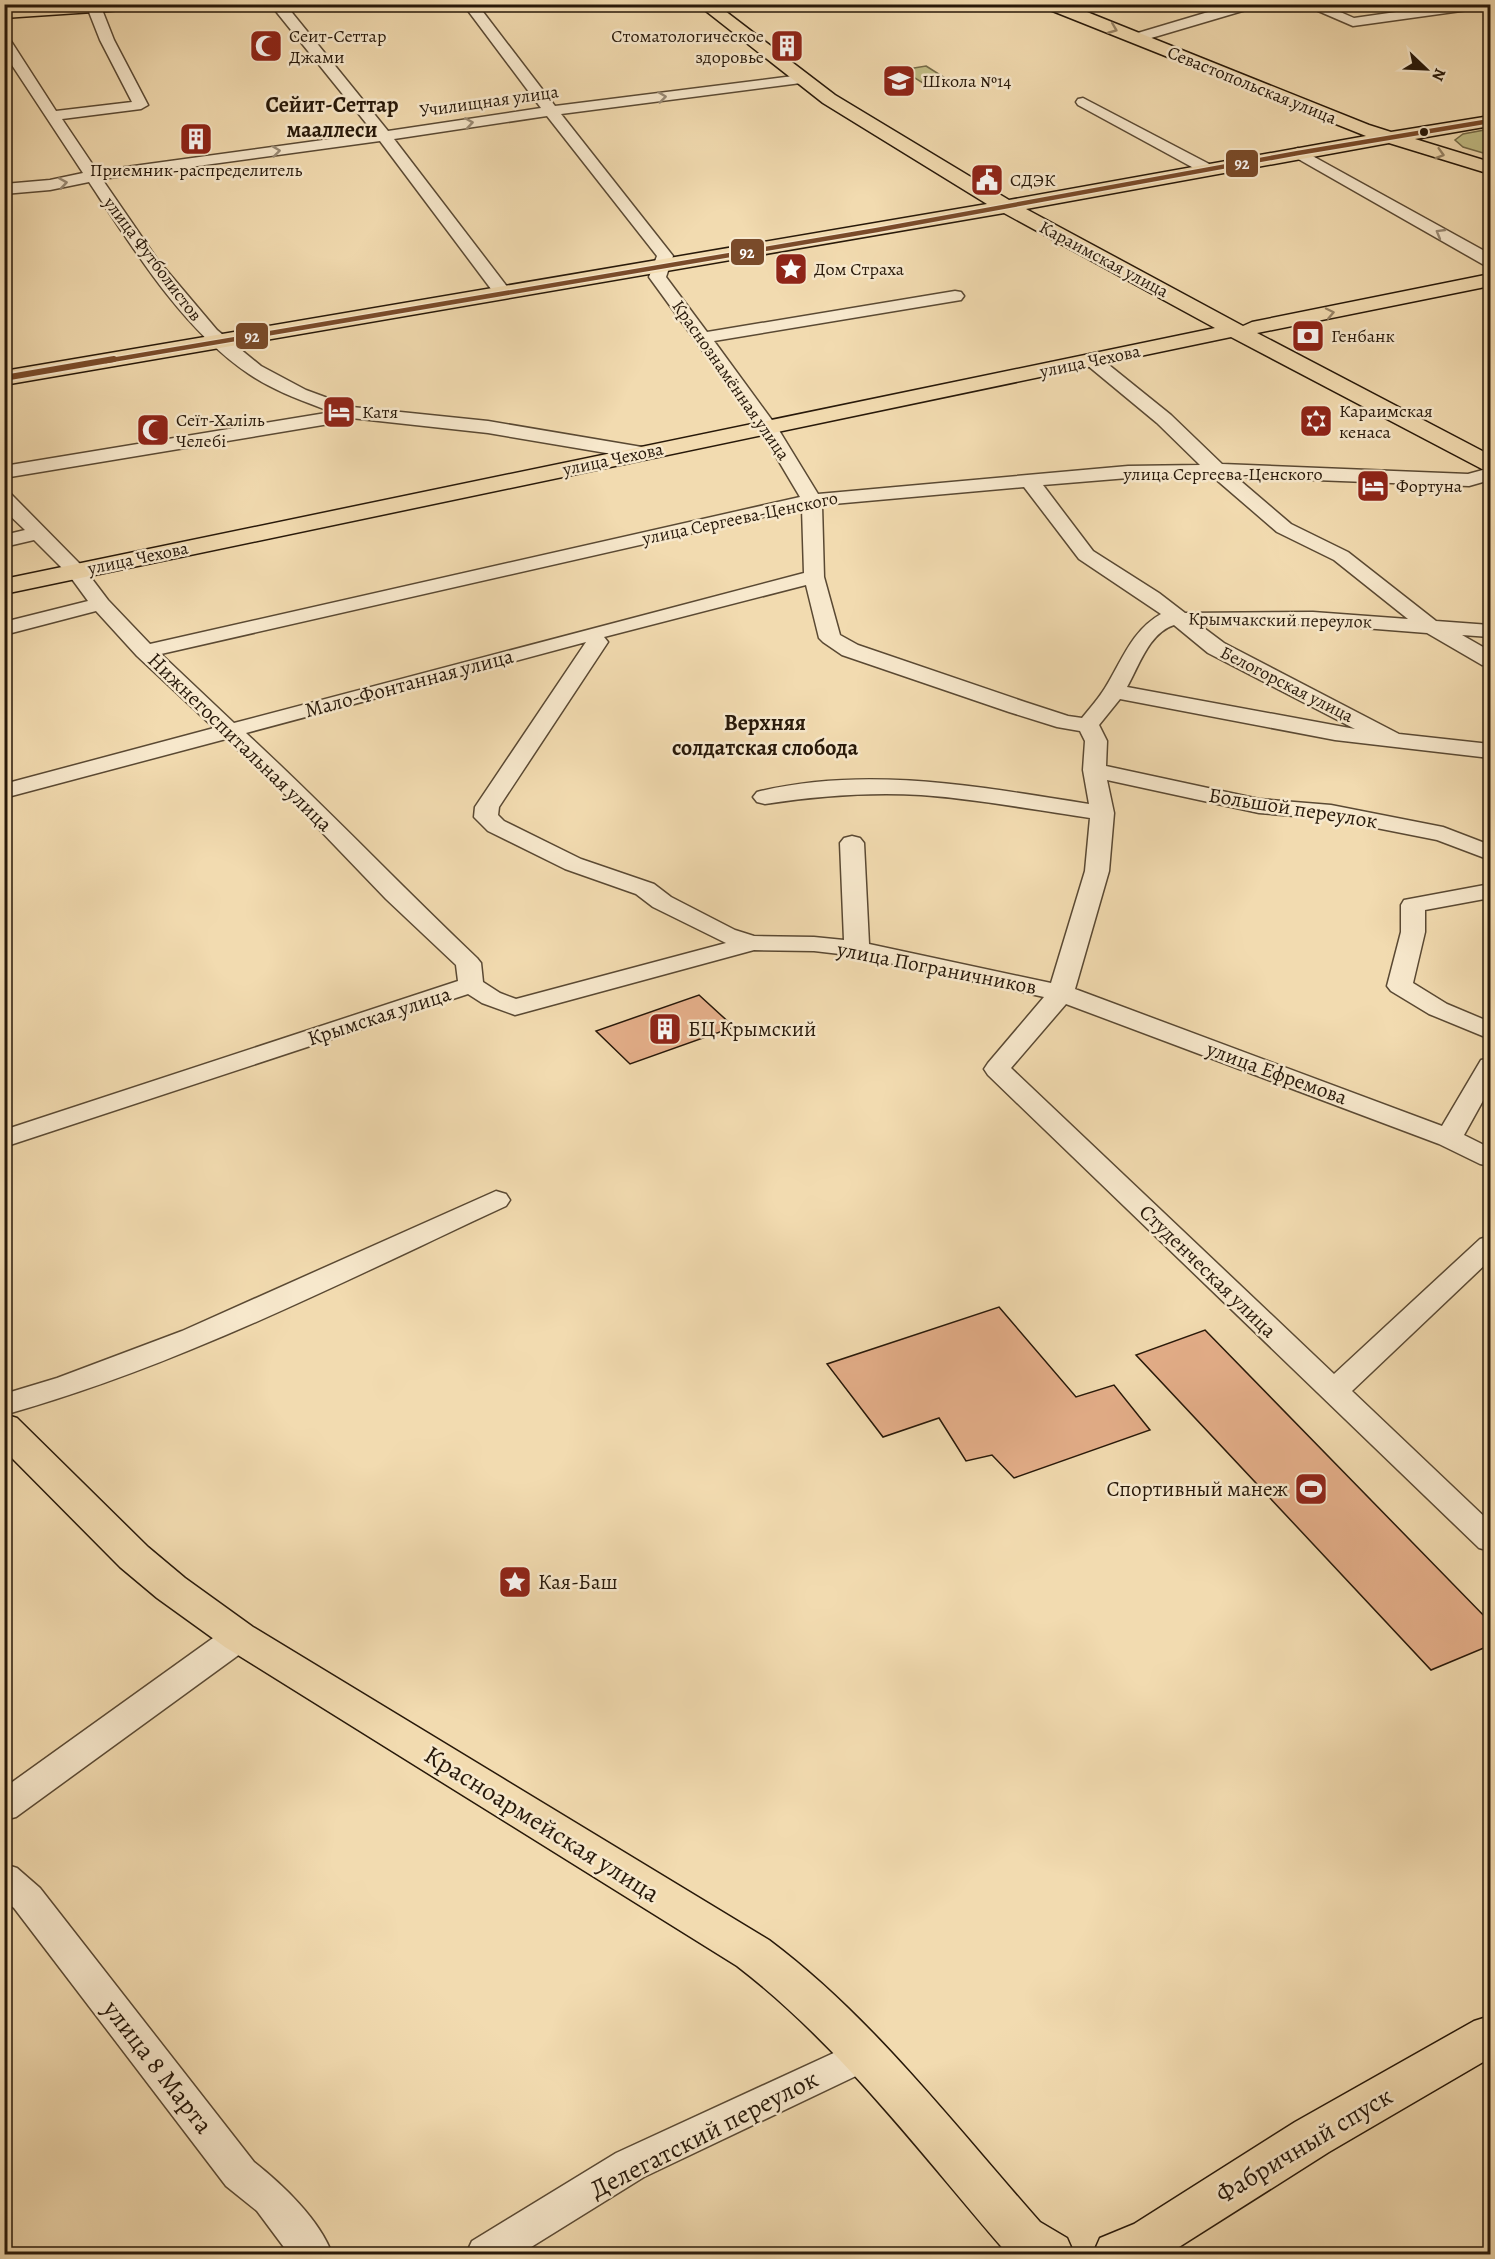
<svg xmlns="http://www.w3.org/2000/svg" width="1495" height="2259" font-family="Alegreya,serif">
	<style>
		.green { fill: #c2be86; stroke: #746b48; stroke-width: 1.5 }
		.building { fill: #e5af8a; stroke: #271809; stroke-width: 1.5 }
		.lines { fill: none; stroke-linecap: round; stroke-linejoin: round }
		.minor-casing { stroke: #5a4933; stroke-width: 3 }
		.major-casing { stroke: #271809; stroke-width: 3 }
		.minor { fill: #f7e8cc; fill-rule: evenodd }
		.major { fill: #f2dbb0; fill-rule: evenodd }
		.bus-1-far1-casing { stroke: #f7e8cc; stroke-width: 7 }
		.bus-1-casing { stroke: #f7e8cc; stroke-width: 10 }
		.bus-1-far1 { stroke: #7a4b2a; stroke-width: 4.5 }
		.bus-1 { stroke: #7a4b2a; stroke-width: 6 }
		.oneway { stroke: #978365 }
		.oneway2 { stroke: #998a74 }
		.bus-dot { fill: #271809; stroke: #f7e8cc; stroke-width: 2 }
		.labels { text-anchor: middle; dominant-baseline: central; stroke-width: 5; stroke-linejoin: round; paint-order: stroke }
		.far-poi-label { font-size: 18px; fill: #271809; stroke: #f7e8cc; text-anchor: start }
		.far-street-label { font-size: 18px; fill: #271809; stroke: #f7e8cc }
		.street-label { font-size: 21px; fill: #271809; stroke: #f7e8cc }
		.poi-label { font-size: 21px; fill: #271809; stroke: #f7e8cc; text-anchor: start }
		.far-district-label { font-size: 22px; font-weight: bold; fill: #271809; stroke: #f7e8cc }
		.neighbourhood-label { font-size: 22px; font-weight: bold; fill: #271809; stroke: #f7e8cc }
		.near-street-label { font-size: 26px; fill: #271809; stroke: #f7e8cc }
		.line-badge { stroke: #f7e8cc; stroke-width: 2 }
		.badge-label { font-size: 16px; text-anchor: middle; font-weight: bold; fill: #fff }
	</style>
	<rect width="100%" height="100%" fill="#f2dbb0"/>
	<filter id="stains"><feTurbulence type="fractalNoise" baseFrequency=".00333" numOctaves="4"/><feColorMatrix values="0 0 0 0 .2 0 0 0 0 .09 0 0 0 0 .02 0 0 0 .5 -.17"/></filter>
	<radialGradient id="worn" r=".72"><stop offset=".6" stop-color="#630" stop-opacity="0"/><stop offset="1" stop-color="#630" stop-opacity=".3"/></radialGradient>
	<!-- green -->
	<g class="green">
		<polygon points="926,66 950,81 926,85 902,70"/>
		<polygon points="1490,129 1490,155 1463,147 1455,140 1463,134"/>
	</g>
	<!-- building -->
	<g class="building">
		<polygon points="699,995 734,1027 630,1064 596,1031"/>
		<polygon points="999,1307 1076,1397 1114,1385 1150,1430 1014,1478 992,1455 966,1461 939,1418 883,1437 827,1364"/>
		<polygon points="1205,1330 1491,1623 1491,1645 1431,1670 1136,1355"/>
	</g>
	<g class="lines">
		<!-- minor casing -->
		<g class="minor-casing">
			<g id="minor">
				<path d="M89,4H99L101,7L114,40L148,105L141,109L62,119L97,171L374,133L270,4H285L388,131L541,108L463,4H477L555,106L801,75L806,76L808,79L806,82L801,83L561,114L673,256L666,277L707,332L955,291L961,292L964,296L961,300L955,301L714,341L777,427L818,494L1128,466L1200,465L1157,423L1087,365L1084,361L1087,357H1099L1171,415L1222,464L1468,474L1490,468V480L1469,486L1236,477L1291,524L1348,552L1436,621L1490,625V637L1462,635L1490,651V666L1482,665L1427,633L1313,624L1200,625L1224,643L1399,734L1490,744V758L1335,740L1120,699L1099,725L1107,741L1106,766L1259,799L1331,805L1443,827L1490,845V860L1437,840L1331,819L1259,813L1107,780L1114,813L1109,871L1075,989L1442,1126L1481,1060L1490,1058V1088L1464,1135L1490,1148V1166L1480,1164L1439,1144L1066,1004L1011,1068L1334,1374L1480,1239L1490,1236V1260L1352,1391L1490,1522V1551L1479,1548L988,1075L984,1069L988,1063L1044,997L857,956L814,951L754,950L515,1015L482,1003L468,994L4,1147V1130L458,981L456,965L386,899L290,799L226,739L4,798V784L214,728L137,656L96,611L4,635V622L88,601L69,575L34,540L4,547V535L25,530L4,510V492L11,494L83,567L108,600L150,644L800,497L759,428L649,277L657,256L547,116L394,139L512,293L509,297H497L380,141L102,179L157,259L217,330L261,366L306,390L352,407L488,421L642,447L649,449L652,453L649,457L642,459L488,433L351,418L335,423L4,478V466L332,412C303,401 274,391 249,374C183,330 132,247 89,182L50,190L4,194V184L50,180L83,173L4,53V37L9,38L56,111L132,102L100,40L87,7ZM1212,476L1277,532L1334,560L1408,619L1313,612L1185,613L1159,593L1093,551L1043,485L1128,478ZM1024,487L1079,559L1161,614C1131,631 1122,661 1105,688C1099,698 1090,708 1082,718L1068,716L1025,702L858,645L840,635L824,577L822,505ZM802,508L804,573L234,723L161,654ZM806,585L819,638L823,642L842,655L1009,712L1057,727L1080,731L1085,741L1083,770L1089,804C980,787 866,765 757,792L753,797L757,802L765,804C817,796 869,792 921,795C978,799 1034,810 1090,818L1085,871L1051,983L869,944L864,843L860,838L852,836L844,838L840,843L844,940L814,937L754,936L735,930L671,897L654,884L581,859L504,821L498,815L499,807L608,642L604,637ZM1174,625L1208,653L1355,729L1127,687C1139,666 1149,633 1174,625ZM586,642L475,807L474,817L488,831L565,869L636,894L653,907L726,943L516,999L500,993L483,982L481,963L477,958C399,884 325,806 246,733Z"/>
				<polygon points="1235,4 1258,4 1256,7 1141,41 1131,41 1129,38 1131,35"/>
				<polygon points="1302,4 1322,4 1354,18 1452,4 1490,4 1490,7 1353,26"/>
				<polygon points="1083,98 1213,166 1215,169 1213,172 1201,172 1078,105 1076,102 1078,99"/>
				<polygon points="1298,148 1490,254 1490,266 1484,265 1293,156 1290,153 1293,150"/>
				<polygon points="1490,884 1490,898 1425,910 1425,932 1413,983 1447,1004 1490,1022 1490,1039 1429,1014 1391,991 1387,986 1401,932 1401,905 1404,900"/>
				<path d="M496,1191L506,1194L510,1200L506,1206C342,1282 179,1366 4,1415V1394L57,1378L182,1331Z"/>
				<polygon points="239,1625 251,1628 255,1637 251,1646 16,1817 4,1820 4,1788 227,1628"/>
				<path d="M4,1864L17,1868L40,1888L254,2162C282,2184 320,2220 332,2254H289L257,2211L226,2186L14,1908L4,1900Z"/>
				<polygon points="864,2039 877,2044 883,2055 877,2066 644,2177 520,2254 466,2254 472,2241 616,2153"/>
			</g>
		</g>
		<!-- major casing -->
		<g class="major-casing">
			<g id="major">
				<polygon points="55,4 146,4 138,9 4,18 4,8"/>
				<polygon points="697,4 716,4 835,95 1009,200 1366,136 1045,8 1043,4 1067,4 1369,125 1391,132 1490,116 1490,126 1415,139 1490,162 1490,174 1389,143 1026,209 1243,326 1252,322 1490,274 1490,286 1257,333 1490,455 1490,471 1482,469 1231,337 4,594 4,579 1215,328 1004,213 4,385 4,371 987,204 823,103"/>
				<path d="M4,1414L17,1418L148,1547L185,1578L253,1627L769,1940C873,2018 954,2125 1040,2222L1067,2238L1074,2254H1009L1006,2252C921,2154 841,2046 737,1966L225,1647L157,1598L120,1567L4,1450Z"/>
				<polygon points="1490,2016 1490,2058 1329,2152 1168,2254 1093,2254 1100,2238 1134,2224 1295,2122 1474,2021"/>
			</g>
		</g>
		<!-- minor -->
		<use href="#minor" class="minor"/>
		<!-- major -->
		<use href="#major" class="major"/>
		<!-- bus-1-far1 casing -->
		<g class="bus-1-far1-casing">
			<polyline id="bus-1-far1" points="106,361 877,230 1298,153 1490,121"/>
		</g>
		<!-- bus-1 casing -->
		<g class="bus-1-casing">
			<polyline id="bus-1" points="4,378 114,359"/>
		</g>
		<!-- bus-1-far1 -->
		<use href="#bus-1-far1" class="bus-1-far1"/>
		<!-- bus-1 -->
		<use href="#bus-1" class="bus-1"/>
	</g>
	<!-- one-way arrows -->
	<defs><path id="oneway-chevron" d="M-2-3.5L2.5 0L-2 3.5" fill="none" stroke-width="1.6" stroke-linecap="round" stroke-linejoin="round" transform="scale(1.5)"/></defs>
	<g class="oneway">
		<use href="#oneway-chevron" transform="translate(1113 29) rotate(22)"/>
		<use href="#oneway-chevron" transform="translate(1440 154) rotate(16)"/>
		<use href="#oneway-chevron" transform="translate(1330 313) rotate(-12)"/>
	</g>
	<g class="oneway2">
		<use href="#oneway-chevron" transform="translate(662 97) rotate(-7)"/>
		<use href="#oneway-chevron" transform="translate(469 123) rotate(-9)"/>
		<use href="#oneway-chevron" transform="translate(276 151) rotate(-7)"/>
		<use href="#oneway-chevron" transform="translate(63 183) rotate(-9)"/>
		<use href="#oneway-chevron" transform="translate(1440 233) rotate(-150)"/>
	</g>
	<!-- icons -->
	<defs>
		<g id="mosque-square" transform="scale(1.725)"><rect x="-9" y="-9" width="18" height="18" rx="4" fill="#8f2418" stroke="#f7e8cc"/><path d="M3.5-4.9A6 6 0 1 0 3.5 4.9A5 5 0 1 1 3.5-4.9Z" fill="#fff"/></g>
		<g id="building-square" transform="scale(1.725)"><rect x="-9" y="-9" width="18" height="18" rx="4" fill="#8f2418" stroke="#f7e8cc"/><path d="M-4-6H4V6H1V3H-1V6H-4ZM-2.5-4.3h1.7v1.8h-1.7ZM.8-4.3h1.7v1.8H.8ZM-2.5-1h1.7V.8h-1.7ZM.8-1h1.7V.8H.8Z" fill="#fff"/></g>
		<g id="school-square" transform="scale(1.725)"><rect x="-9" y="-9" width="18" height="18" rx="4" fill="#8f2418" stroke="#f7e8cc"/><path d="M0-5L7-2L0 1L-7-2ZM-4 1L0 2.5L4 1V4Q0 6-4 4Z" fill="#fff"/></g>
		<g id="civic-square" transform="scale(1.725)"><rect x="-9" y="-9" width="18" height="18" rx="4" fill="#8f2418" stroke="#f7e8cc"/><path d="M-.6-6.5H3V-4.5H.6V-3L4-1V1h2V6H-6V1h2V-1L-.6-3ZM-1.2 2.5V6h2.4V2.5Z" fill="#fff"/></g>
		<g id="sight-square" transform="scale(1.725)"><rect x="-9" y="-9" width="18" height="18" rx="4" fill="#8f2418" stroke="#f7e8cc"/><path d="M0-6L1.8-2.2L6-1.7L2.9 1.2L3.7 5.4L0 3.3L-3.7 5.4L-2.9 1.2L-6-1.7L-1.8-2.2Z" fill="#fff"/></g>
		<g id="bank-square" transform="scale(1.725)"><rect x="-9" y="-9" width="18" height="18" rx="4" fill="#8f2418" stroke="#f7e8cc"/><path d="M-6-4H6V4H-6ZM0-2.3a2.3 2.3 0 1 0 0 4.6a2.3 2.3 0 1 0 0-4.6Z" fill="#fff"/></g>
		<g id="hotel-square" transform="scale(1.725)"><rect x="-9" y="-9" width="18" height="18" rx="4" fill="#8f2418" stroke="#f7e8cc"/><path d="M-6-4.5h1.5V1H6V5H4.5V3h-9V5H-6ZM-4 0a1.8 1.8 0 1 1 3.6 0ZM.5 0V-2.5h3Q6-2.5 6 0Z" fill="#fff"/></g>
		<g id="synagogue-square" transform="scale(1.725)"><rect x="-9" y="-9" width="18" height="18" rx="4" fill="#8f2418" stroke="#f7e8cc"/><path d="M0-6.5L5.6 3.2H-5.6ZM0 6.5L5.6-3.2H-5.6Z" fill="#fff"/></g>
		<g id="stadium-square" transform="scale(1.725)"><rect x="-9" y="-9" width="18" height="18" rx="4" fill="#8f2418" stroke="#f7e8cc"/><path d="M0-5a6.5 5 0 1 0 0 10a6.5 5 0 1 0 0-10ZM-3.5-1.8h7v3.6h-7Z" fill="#fff"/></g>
	</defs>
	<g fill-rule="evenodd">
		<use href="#mosque-square" x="266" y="46"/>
		<use href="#building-square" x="787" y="46"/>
		<use href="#school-square" x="899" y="81"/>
		<use href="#building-square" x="196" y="139"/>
		<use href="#civic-square" x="987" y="180"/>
		<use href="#sight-square" x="791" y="269"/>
		<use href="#bank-square" x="1308" y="336"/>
		<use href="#hotel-square" x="339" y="412"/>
		<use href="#synagogue-square" x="1316" y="421"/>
		<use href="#mosque-square" x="153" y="430"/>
		<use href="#hotel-square" x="1373" y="486"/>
		<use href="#building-square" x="665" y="1029"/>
		<use href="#stadium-square" x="1311" y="1489"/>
		<use href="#sight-square" x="515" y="1582"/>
	</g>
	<!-- markers -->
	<circle class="bus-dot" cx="1424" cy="132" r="5"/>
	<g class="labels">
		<!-- far-poi labels -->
		<g class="far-poi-label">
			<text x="289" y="36">Сеит-Сеттар<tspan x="289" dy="21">Джами</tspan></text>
			<text x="764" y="36" text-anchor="end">Стоматологическое<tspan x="764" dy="21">здоровье</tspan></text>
			<text x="922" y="81">Школа №14</text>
			<text x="196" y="170" text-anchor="middle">Приемник-распределитель</text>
			<text x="1010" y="180">СДЭК</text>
			<text x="814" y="269">Дом Страха</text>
			<text x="1331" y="336">Генбанк</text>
			<text x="1339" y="411">Караимская<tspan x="1339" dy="21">кенаса</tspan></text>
			<text x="362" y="412">Катя</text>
			<text x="176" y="420">Сеїт-Халіль<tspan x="176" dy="21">Челебі</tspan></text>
			<text x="1396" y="486">Фортуна</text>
		</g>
		<!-- far-street labels -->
		<g class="far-street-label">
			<text transform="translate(1252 85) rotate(22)">Севастопольская улица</text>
			<text transform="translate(489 101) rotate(-8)">Училищная улица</text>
			<text transform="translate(153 259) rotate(53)">улица Футболистов</text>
			<text transform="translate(1104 259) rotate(28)">Караимская улица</text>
			<text transform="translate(1090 361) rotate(-12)">улица Чехова</text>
			<text transform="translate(731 380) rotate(55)">Краснознамённая улица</text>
			<text transform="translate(613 459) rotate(-12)">улица Чехова</text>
			<text x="1223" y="474">улица Сергеева-Ценского</text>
			<text transform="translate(740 518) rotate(-12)">улица Сергеева-Ценского</text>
			<text transform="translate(138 558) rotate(-12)">улица Чехова</text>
			<text transform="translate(1280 620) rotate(1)">Крымчакский переулок</text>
			<text transform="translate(1287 684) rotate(27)">Белогорская улица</text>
		</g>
		<!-- street labels -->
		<g class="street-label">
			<text transform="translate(409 683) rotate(-15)">Мало-Фонтанная улица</text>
			<text transform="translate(240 742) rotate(44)">Нижнегоспитальная улица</text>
			<text transform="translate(1293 808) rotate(9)">Большой переулок</text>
			<text transform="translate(937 968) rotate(11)">улица Пограничников</text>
			<text transform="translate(379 1016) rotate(-18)">Крымская улица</text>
			<text transform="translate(1277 1073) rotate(20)">улица Ефремова</text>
			<text transform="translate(1208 1271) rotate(44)">Студенческая улица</text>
		</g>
		<!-- poi labels -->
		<g class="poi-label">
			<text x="688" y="1029">БЦ Крымский</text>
			<text x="1288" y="1489" text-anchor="end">Спортивный манеж</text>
			<text x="538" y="1582">Кая-Баш</text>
		</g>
		<!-- far-district labels -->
		<g class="far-district-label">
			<text x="332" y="105">Сейит-Сеттар<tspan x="332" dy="25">мааллеси</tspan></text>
		</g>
		<!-- neighbourhood labels -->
		<g class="neighbourhood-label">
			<text x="765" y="723">Верхняя<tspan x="765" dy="25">солдатская слобода</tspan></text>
		</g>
		<!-- near-street labels -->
		<g class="near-street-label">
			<text transform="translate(542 1824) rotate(32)">Красноармейская улица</text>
			<text transform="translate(158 2067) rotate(52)">улица 8 Марта</text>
			<text transform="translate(704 2134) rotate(-27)">Делегатский переулок</text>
			<text transform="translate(1304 2145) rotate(-31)">Фабричный спуск</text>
		</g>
	</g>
	<g class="line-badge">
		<rect x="1225" y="149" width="34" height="29" rx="6" fill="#7a4b2a"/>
		<rect x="730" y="238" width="35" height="28" rx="6" fill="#7a4b2a"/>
		<rect x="235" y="322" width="34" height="28" rx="6" fill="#7a4b2a"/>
	</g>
	<g class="badge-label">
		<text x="1242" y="169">92</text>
		<text x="747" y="258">92</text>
		<text x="252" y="342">92</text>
	</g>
	<!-- margin -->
	<rect width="1495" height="2259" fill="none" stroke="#f2dbb0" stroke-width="24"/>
	<rect x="6" y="6" width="1483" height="2247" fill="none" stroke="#271809" stroke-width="3"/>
	<rect x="12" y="12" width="1471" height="2235" fill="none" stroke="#271809" stroke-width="1.5"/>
	<!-- north arrow -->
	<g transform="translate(1426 69) rotate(113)" stroke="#f7e8cc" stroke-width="4.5" paint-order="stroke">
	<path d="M0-4.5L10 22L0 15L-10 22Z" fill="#271809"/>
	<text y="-9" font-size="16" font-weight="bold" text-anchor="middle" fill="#271809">N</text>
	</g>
	<rect width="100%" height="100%" filter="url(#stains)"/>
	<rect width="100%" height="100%" fill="url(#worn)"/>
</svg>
